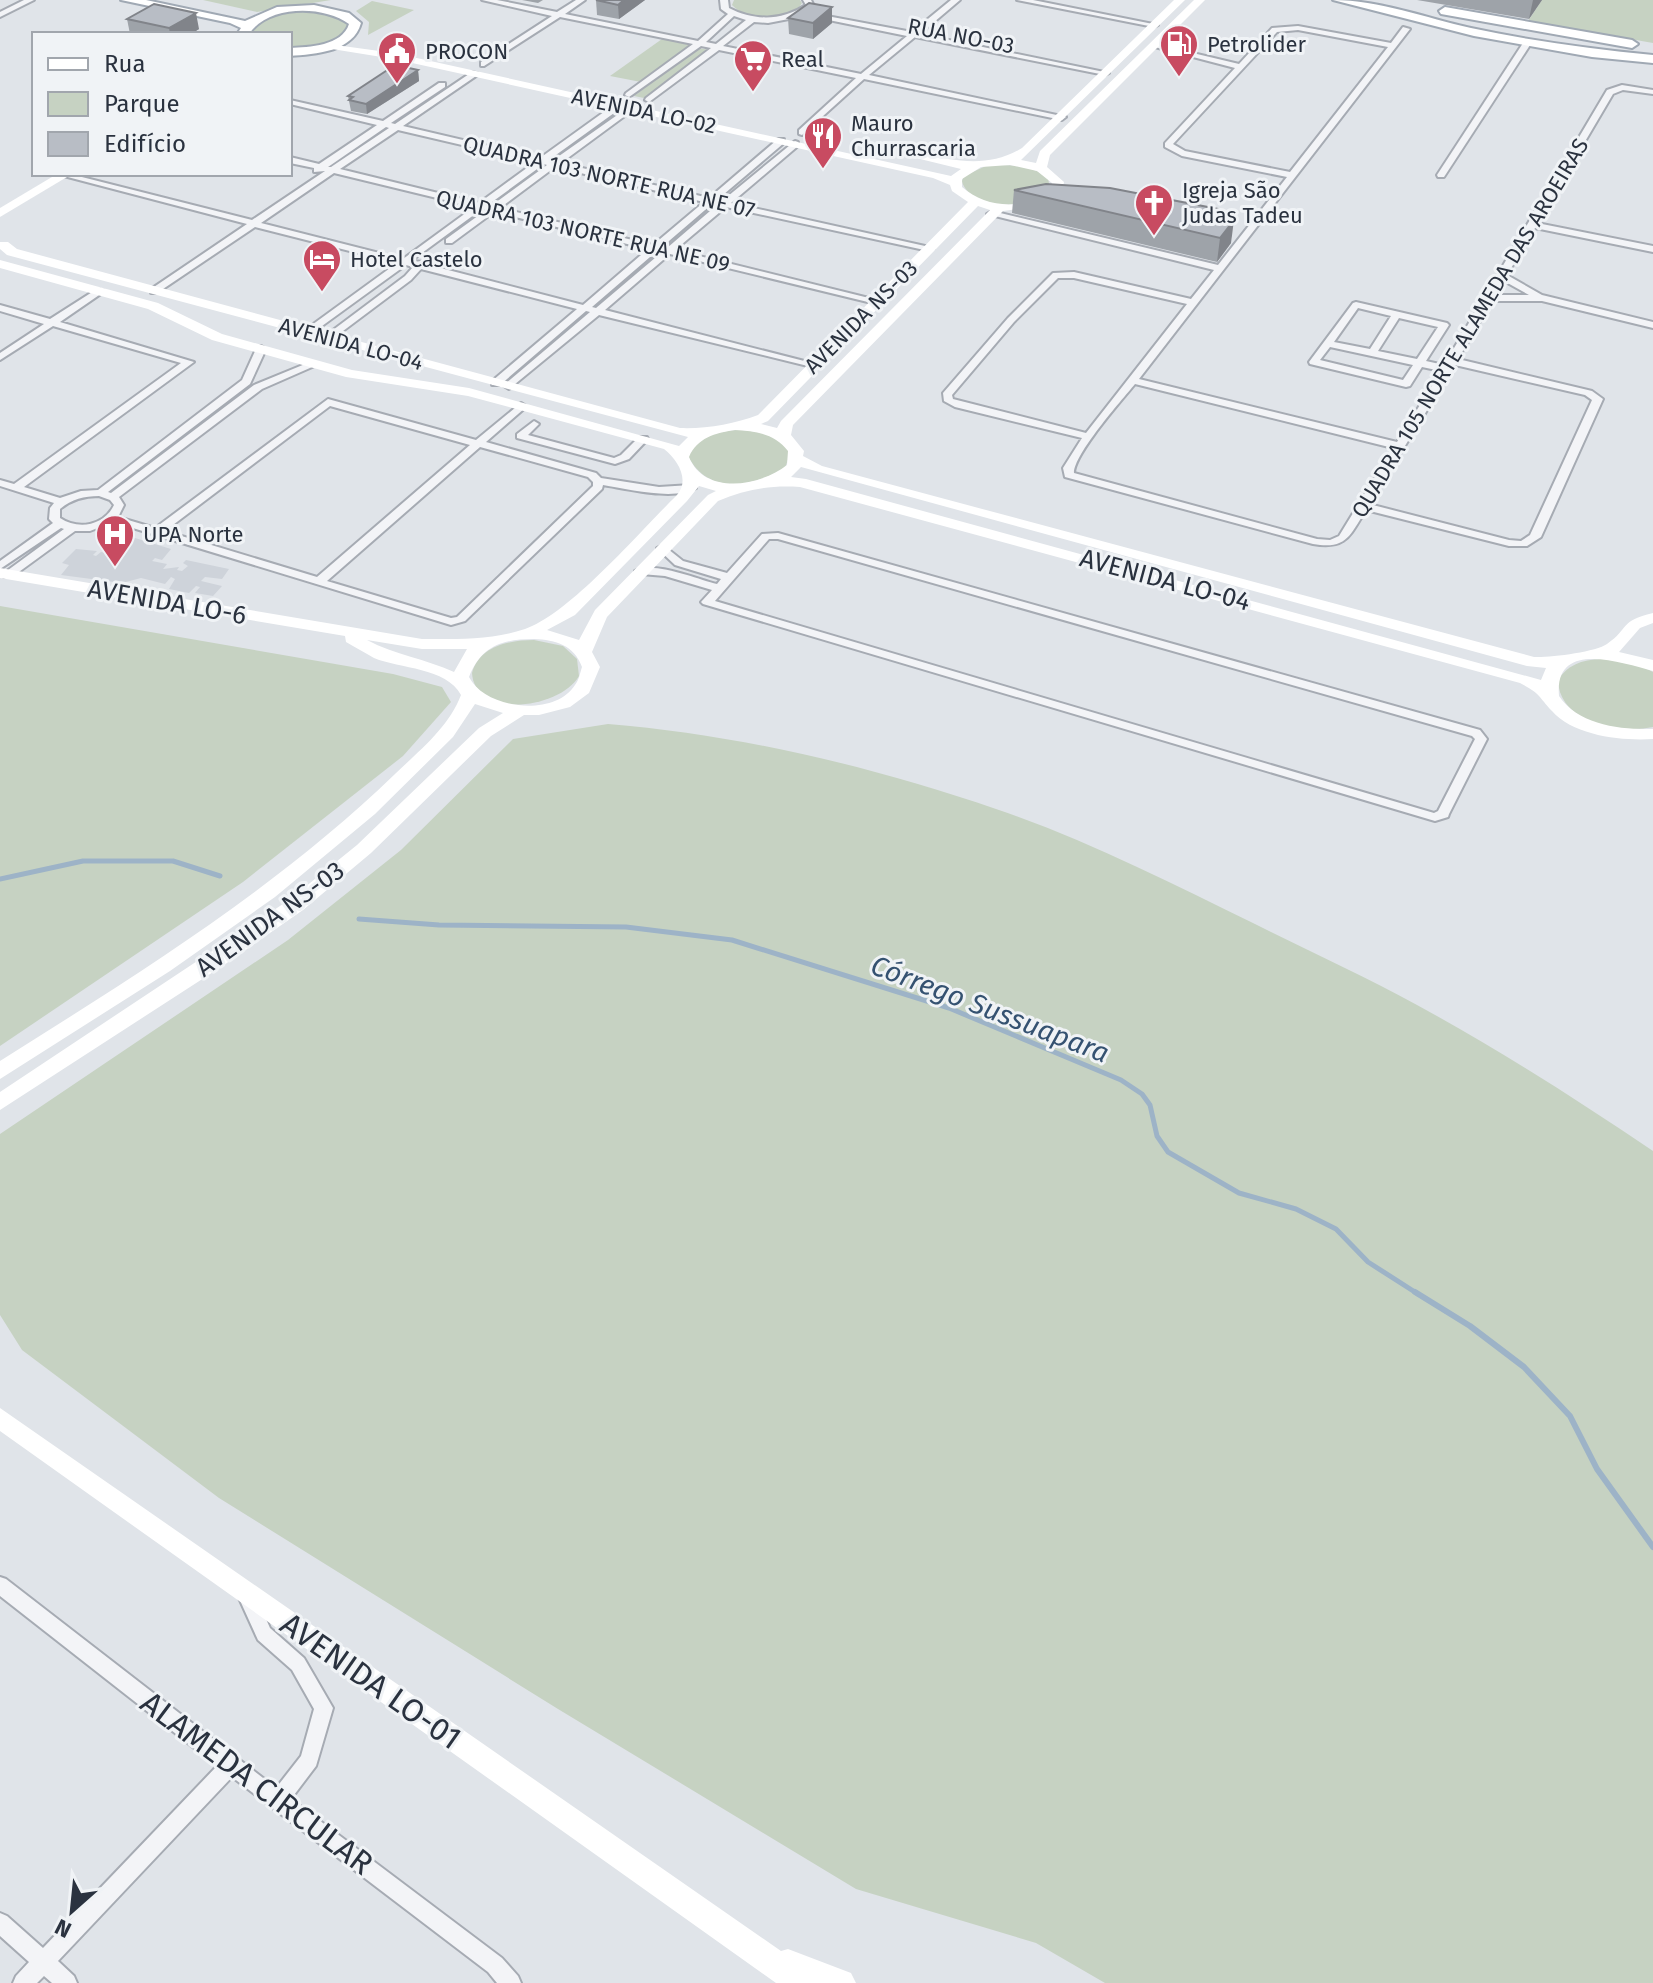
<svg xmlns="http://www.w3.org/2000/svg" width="1653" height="1983" font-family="'Fira Sans',sans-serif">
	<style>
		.built { fill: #ced3da }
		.green { fill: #c6d2c2 }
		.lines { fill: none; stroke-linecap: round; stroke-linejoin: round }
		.stream-far1 { stroke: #9db3c7; stroke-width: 5 }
		.stream { stroke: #9db3c7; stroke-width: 6 }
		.street-casing { stroke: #a6abb3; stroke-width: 4 }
		.primary-casing { stroke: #a0a9b4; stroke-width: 4 }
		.street { fill: #f3f4f7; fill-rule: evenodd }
		.secondary { fill: #fff; fill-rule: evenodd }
		.primary { fill: #fff; fill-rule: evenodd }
		.wall { fill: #9ea3a9 }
		.shaded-wall { fill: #81848a }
		.building { fill: #b8bdc5; stroke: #81848a; stroke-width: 2 }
		.labels { text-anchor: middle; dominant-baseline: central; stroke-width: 6; stroke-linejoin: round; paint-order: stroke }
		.far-street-label { font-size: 22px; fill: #2a323f; stroke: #f0f3f6 }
		.far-poi-label { font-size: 22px; fill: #2a323f; stroke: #f0f3f6; text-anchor: start }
		.street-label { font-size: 26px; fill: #2a323f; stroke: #f0f3f6 }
		.water-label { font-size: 28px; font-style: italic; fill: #355271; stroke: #f0f3f6 }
		.near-street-label { font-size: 32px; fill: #2a323f; stroke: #f0f3f6 }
	</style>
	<rect width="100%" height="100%" fill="#e0e4e9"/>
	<!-- built -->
	<polygon class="built" points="135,538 171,549 162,560 155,558 152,561 167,564 163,569 179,567 177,570 182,571 188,566 183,563 186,560 229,569 222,579 205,577 201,581 222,586 213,596 195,593 200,587 196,586 189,593 169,589 175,579 171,577 165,584 141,578 122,583 61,575 69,565 62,563 76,549 97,551 93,555 96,556 101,552 116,555"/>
	<!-- green -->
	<g class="green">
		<polygon points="203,0 331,0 257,12"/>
		<path d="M734,0H800L802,3C791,23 746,21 732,5Z"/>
		<polygon points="1542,0 1653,0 1653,43 1528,21"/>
		<polygon points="372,1 414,10 368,35 369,22 356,11"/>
		<path d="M315,10L344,18L350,26C336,47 314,47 290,49V34H249C261,11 291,11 315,10Z"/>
		<polygon points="662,39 691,45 641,82 610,76"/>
		<polygon points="698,48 710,50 644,98 634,96"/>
		<path d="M988,165C1009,165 1031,164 1048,178L1050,189C1040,193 1030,200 1019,203C1002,208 966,201 962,181L964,176Z"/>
		<path d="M741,430C759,431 782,436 790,454L785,468C753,487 708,496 688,456C696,436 721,430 741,430Z"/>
		<polygon points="0,606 393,674 442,687 451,702 403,756 243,882 0,1046"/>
		<path d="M534,640L563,646L577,659L579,676C560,709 475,720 472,673C479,646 510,640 534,640Z"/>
		<path d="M1605,659L1639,665L1653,672V727C1619,734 1559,723 1558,680C1569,663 1585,659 1605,659Z"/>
		<path d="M608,724C740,735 871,766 996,809C1085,839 1171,883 1255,924C1309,951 1364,976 1417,1005C1498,1049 1576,1099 1653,1151V1983H1105L1036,1943L856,1889L558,1709L219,1498L22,1350L0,1315V1134L288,940L401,850L513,739Z"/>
	</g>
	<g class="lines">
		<!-- stream-far1 -->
		<g class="stream-far1">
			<polyline points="0,879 83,861 173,861 220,876"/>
			<polyline points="359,919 439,925 626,927 732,940 949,1008 1121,1080 1142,1094 1150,1105 1157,1136 1168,1152 1239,1193 1296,1209 1336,1229 1368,1262 1418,1294"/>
		</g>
		<!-- stream -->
		<polyline class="stream" points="1415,1292 1470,1326 1524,1367 1570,1416 1597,1469 1653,1547"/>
		<!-- street casing -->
		<g class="street-casing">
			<g id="street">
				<polygon points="24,0 34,0 0,17 0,12"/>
				<path d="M482,0H497L557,12L576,0H585L565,14L698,41L728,14L721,9L720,0H728L729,8C754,21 782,21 806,5L803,0H811L814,6L794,18L768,23L754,22L723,46L861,74L907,36L814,17H811V13L912,32L951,0H960L920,34L1109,73L1105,75L915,37L869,75L1066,117L1062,120L864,79L802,135L799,134V130L856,78L719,50L649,102L645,100L646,98L711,48L701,46L629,97L625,95L626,93L693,44L560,17L484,66H481V62L552,16ZM734,16L746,20L716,44L706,42Z"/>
				<polygon points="1017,0 1033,0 1158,25 1154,27"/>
				<path d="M1298,26L1391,43L1403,27L1410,29L1139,379L1397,442L1441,371L1422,367L1410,386L1406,387L1310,364L1309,362L1353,303L1356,302L1447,323L1449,325L1426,361L1444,365L1607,90L1622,85L1653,90V94L1623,90L1613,94L1537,223L1653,246V252L1535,228L1507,275L1542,295L1653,322V328L1542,301H1492L1458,359L1592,391L1603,399L1541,537L1527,546H1509L1366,510C1350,535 1347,550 1313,544L1065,477L1063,468L1082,438L955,407L944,401L943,393L1008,318L1053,273L1074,272L1191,299L1214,270L987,214L992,211L1218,265L1287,177L1182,156L1165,147V143L1235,68L1151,46L1155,44L1239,64L1272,28ZM1298,30L1388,47L1290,172L1185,151L1173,144L1277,32ZM1058,278H1074L1187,304L1086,433L953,399L952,395L1014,322ZM1504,281L1529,295H1495ZM1358,308L1391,316L1370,349L1334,342ZM1399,318L1438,327L1417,359L1378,351ZM1330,347L1413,365L1403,380L1320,360ZM1455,365L1585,395L1592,400L1530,535L1521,541L1509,540L1369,504ZM1135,384L1393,448L1339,536L1330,540L1317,539L1074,473C1074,454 1121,401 1135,384Z"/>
				<polygon points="1525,40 1532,42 1444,177 1438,177 1437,175"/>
				<path d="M472,72L479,74L403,126L540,158L615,104H621V108L549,160L552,161L630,106L634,108L633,110L561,163L709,198L778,139H784V143L717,200L722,201L795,141L798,142V146L731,203L934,248L929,251L726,207L675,250L881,301L876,304L670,254L605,310L816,364V368L599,315L509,389L504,386L505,384L590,312L586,311L500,385H492V381L577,309L421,269L411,280L331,340H325V336L405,276L413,267L406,265L311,334H305V330L397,263L255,227L157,293H151V289L247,224L60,175L70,174L252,220L325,171L314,172V168L290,163V157L319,164L377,125L290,104V100L383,121L439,83H445V87L391,123L395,124ZM386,127L389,128L331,167H328ZM398,130L535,162L479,203L340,169ZM544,164L547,165L491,206L488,205ZM555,167L704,202L653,245L500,208ZM334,173L474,207L403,259L261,223ZM712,204L717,205L667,248L662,247ZM482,209L486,210L446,239V243H452L494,212L648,249L583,305L425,264L424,262L411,261ZM657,251L662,252L596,308L592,307Z"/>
				<path d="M97,289L105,291L60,322L194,362L24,487L60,498L81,491L98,490L242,380L256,349L261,346L266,349L250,384L108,492L111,493L254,385L310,362L319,364L262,389L119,497L124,505L118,517L155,528L328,399L476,440L521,403L526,406L525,408L486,442L596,473L601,478L659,487L691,485L696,488C675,501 628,489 603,485L602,489L465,621L451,625L113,522L90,531H75L12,577H4V573L64,529L61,528L0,569V561L53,523L49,519L50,508L54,503L0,486V480L14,484L181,363L53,326L0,360V353L44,324L0,311V305L50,319ZM330,406L470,445L317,577L165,531ZM480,447L588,477L593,482V486L457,617L451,618L327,581ZM99,496L110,500L114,505C104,526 78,530 60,518V509C72,499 84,496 99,496Z"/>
				<polygon points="534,421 539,424 528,435 614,458 621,455 639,437 647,437 648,439 629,459 615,464 517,438 517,434"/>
				<path d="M778,533L1480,730L1487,739L1449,814L1448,817L1435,821L703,604L701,602L712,590L665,576L641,574L635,571C652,560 697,579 717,584L721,579L675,565L657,548L663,545L683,561L727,573L762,534ZM769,539H778L1472,736L1475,739L1438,811L1434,813L715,601Z"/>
				<polygon points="0,1577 6,1579 276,1788 301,1756 314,1709 292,1670 258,1640 238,1596 241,1590 247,1588 253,1590 270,1628 304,1658 333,1708 316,1766 291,1799 502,1958 518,1976 521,1983 497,1983 488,1972 232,1777 58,1961 74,1976 77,1983 52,1983 44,1976 37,1983 13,1983 16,1976 29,1962 0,1936 0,1913 7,1916 43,1948 217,1766 0,1596"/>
			</g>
		</g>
		<!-- primary casing -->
		<g class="primary-casing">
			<g id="primary">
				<path d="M121,0H146L245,21L277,7L314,5L349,13L361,23C353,52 316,54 290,56V48C309,47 342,46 349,24C323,5 268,5 249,34H237L241,28L230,23Z"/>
				<path d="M1333,0C1379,0 1426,18 1471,28C1531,41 1592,49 1653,55V63L1592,57L1474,36Z"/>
				<polygon points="1445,7 1632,40 1638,44 1632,48 1441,14 1439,11"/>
			</g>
		</g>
		<!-- street -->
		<use href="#street" class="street"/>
		<!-- secondary -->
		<g class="secondary">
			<path d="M1174,0H1185L1021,160L1036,163L1040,151L1194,0H1205L1050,155L1047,167L1064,182L1062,192L1041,206L1003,211L793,425L791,435L804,451L803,456L822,466L1534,657C1548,658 1596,652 1607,644C1630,628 1619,621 1653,613V623L1640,628L1619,652L1653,660V671C1621,663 1554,639 1559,696C1578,725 1621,730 1653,729V739C1622,741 1574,736 1552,711C1537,695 1542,695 1520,683L800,487C771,485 745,489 718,501L607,617L592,652L600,667L589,693L570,707L539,715H524L491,736L371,853L303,910L224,965L0,1110V1092L289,900L357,845L479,728L503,713L475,704L453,737L375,814L275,897L170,971L0,1079V1061C138,974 277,888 395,774C420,750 449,727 461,695C446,667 400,669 374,658C365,653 355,647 346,642L345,636L0,578V568L422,639C457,639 492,640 525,629C571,613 640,531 677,495C690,480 678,460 664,449L468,396L346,377L212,340L148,309L0,268V260L158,303L222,334L352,370L469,388L679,446L688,437L7,255L0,249V242H8L17,249L680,428C706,429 734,424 758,415L968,202L952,191L950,185L933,178L394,59L332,49L328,48V44L394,53L951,176L961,169L916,158L922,154C956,161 990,168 1022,148ZM1010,165L1037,171L1052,183V188C1027,211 987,209 962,187V179L981,167ZM978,206L990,210L781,421L777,428L761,424L768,421ZM735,430C756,431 775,434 788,451L787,465C759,487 704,495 689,457C697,438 715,433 735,430ZM801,467L1527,666L1546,668L1541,680L806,479L791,477ZM699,486L716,491L708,495L595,610L579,640L547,630L575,615L687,501ZM534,639C556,640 574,645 582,667C580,673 579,680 575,685C554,718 485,709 469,677C481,646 502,639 534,639ZM367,640L422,649H467L454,672C426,659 395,655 367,640Z"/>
			<polygon points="57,174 72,174 0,217 0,208"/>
			<polygon points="0,1408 781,1951 788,1949 851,1973 856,1983 776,1983 0,1431"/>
		</g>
		<!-- primary -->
		<use href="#primary" class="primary"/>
	</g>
	<!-- wall -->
	<g class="wall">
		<polygon points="522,0 543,0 538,3"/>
		<polygon points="596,0 645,0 619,19 597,15"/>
		<polygon points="1417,0 1542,0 1529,19"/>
		<polygon points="832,7 832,23 813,39 789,34 788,18"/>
		<polygon points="127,19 199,29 191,34 130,34"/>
		<polygon points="418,70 419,81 367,114 351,111 348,96"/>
		<polygon points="1110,188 1231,243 1217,262 1012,213 1014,190"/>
	</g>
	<!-- shaded-wall -->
	<g class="shaded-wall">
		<polygon points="624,0 645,0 619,19 618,5"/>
		<polygon points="1533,0 1542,0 1529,19"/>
		<polygon points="832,7 832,23 813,39 813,23"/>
		<polygon points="196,13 199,29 191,34 170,34 169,28"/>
		<polygon points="418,70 419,81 367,114 366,104"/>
		<polygon points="1234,220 1231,243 1217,262 1220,238"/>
	</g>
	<!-- building -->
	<g class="building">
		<polygon points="596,0 624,0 618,5"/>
		<polygon points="809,3 832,7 813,23 788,18"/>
		<polygon points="154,4 196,13 169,28 127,19"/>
		<polygon points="395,65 418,70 366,104 349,100 353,97 348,96"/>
		<polygon points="1046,184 1110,188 1218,209 1234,220 1220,238 1014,190"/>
	</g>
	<!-- icons -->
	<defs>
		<g id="fuel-pin" transform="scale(2)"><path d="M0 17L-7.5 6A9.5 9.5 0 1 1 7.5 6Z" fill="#c84b61" stroke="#f0f3f6"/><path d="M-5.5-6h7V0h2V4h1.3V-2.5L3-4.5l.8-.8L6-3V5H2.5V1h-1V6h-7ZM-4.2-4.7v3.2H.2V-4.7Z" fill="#fff"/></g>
		<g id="civic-pin" transform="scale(2)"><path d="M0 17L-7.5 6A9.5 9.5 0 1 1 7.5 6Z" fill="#c84b61" stroke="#f0f3f6"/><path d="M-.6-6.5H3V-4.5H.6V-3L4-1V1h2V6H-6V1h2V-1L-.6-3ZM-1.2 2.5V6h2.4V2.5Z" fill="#fff"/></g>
		<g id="supermarket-pin" transform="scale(2)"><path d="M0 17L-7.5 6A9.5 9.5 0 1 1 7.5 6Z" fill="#c84b61" stroke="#f0f3f6"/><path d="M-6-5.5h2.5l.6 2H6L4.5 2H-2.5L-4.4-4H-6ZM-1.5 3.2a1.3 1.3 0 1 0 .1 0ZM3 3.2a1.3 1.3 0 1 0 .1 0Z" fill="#fff"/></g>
		<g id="restaurant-pin" transform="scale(2)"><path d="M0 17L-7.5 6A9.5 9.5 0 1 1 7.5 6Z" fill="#c84b61" stroke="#f0f3f6"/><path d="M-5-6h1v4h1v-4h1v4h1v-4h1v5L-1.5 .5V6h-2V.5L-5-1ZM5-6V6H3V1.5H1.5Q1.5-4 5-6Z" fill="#fff"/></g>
		<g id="church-pin" transform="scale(2)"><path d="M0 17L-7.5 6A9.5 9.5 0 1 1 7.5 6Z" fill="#c84b61" stroke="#f0f3f6"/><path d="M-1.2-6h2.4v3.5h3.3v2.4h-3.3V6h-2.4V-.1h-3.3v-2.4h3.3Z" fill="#fff"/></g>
		<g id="hotel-pin" transform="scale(2)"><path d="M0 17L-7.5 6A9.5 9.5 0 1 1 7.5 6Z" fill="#c84b61" stroke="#f0f3f6"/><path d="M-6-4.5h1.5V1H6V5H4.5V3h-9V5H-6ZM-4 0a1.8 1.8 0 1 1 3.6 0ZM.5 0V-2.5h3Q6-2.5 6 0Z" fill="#fff"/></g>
		<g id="hospital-pin" transform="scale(2)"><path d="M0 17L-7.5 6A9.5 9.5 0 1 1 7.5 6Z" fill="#c84b61" stroke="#f0f3f6"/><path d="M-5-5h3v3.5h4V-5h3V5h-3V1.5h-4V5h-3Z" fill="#fff"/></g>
	</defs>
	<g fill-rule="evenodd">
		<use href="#fuel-pin" x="1179" y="44"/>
		<use href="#civic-pin" x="397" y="51"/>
		<use href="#supermarket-pin" x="753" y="59"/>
		<use href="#restaurant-pin" x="823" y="136"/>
		<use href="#church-pin" x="1154" y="203"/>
		<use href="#hotel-pin" x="322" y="259"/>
		<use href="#hospital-pin" x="115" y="534"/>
	</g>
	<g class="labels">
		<!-- far-street labels -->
		<g class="far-street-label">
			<text transform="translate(961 36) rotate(11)">RUA NO-03</text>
			<text transform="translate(644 111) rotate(12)">AVENIDA LO-02</text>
			<text transform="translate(609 177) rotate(13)">QUADRA 103 NORTE RUA NE 07</text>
			<text transform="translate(583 231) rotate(13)">QUADRA 103 NORTE RUA NE 09</text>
			<text transform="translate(861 317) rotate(-45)">AVENIDA NS-03</text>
			<text transform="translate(1470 328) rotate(-59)">QUADRA 105 NORTE ALAMEDA DAS AROEIRAS</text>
			<text transform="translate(351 344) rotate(15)">AVENIDA LO-04</text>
		</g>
		<!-- far-poi labels -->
		<g class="far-poi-label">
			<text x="1207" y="44">Petrolider</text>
			<text x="425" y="51">PROCON</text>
			<text x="781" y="59">Real</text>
			<text x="851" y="123">Mauro<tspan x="851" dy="25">Churrascaria</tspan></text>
			<text x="1182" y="190">Igreja São<tspan x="1182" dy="25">Judas Tadeu</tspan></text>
			<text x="350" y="259">Hotel Castelo</text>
			<text x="143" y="534">UPA Norte</text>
		</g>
		<!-- street labels -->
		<g class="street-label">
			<text transform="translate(1165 580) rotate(15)">AVENIDA LO-04</text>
			<text transform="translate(167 602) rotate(10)">AVENIDA LO-6</text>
			<text transform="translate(270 919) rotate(-36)">AVENIDA NS-03</text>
		</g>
		<!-- water labels -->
		<g class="water-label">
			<text transform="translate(990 1009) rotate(21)">Córrego Sussuapara</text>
		</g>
		<!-- near-street labels -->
		<g class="near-street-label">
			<text transform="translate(371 1681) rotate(35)">AVENIDA LO-01</text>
			<text transform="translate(257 1783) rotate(37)">ALAMEDA CIRCULAR</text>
		</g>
	</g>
	<!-- legend -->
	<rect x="32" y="32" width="260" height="144" fill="#f0f3f6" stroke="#a1a6ad" stroke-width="2"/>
	<rect x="48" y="58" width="40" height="12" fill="#ffffff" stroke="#a1a6ad" stroke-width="2"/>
	<text x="104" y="72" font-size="24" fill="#2a323f">Rua</text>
	<rect x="48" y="92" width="40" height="24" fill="#c6d2c2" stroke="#a1a6ad" stroke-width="2"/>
	<text x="104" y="112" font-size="24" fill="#2a323f">Parque</text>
	<rect x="48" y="132" width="40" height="24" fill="#b8bdc5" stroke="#a1a6ad" stroke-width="2"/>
	<text x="104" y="152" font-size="24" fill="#2a323f">Edifício</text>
	<!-- north arrow -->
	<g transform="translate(72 1911) rotate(207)" stroke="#f0f3f6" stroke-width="6" paint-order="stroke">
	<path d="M0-6L14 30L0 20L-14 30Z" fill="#2a323f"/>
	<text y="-12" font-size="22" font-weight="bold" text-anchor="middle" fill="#2a323f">N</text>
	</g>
</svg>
